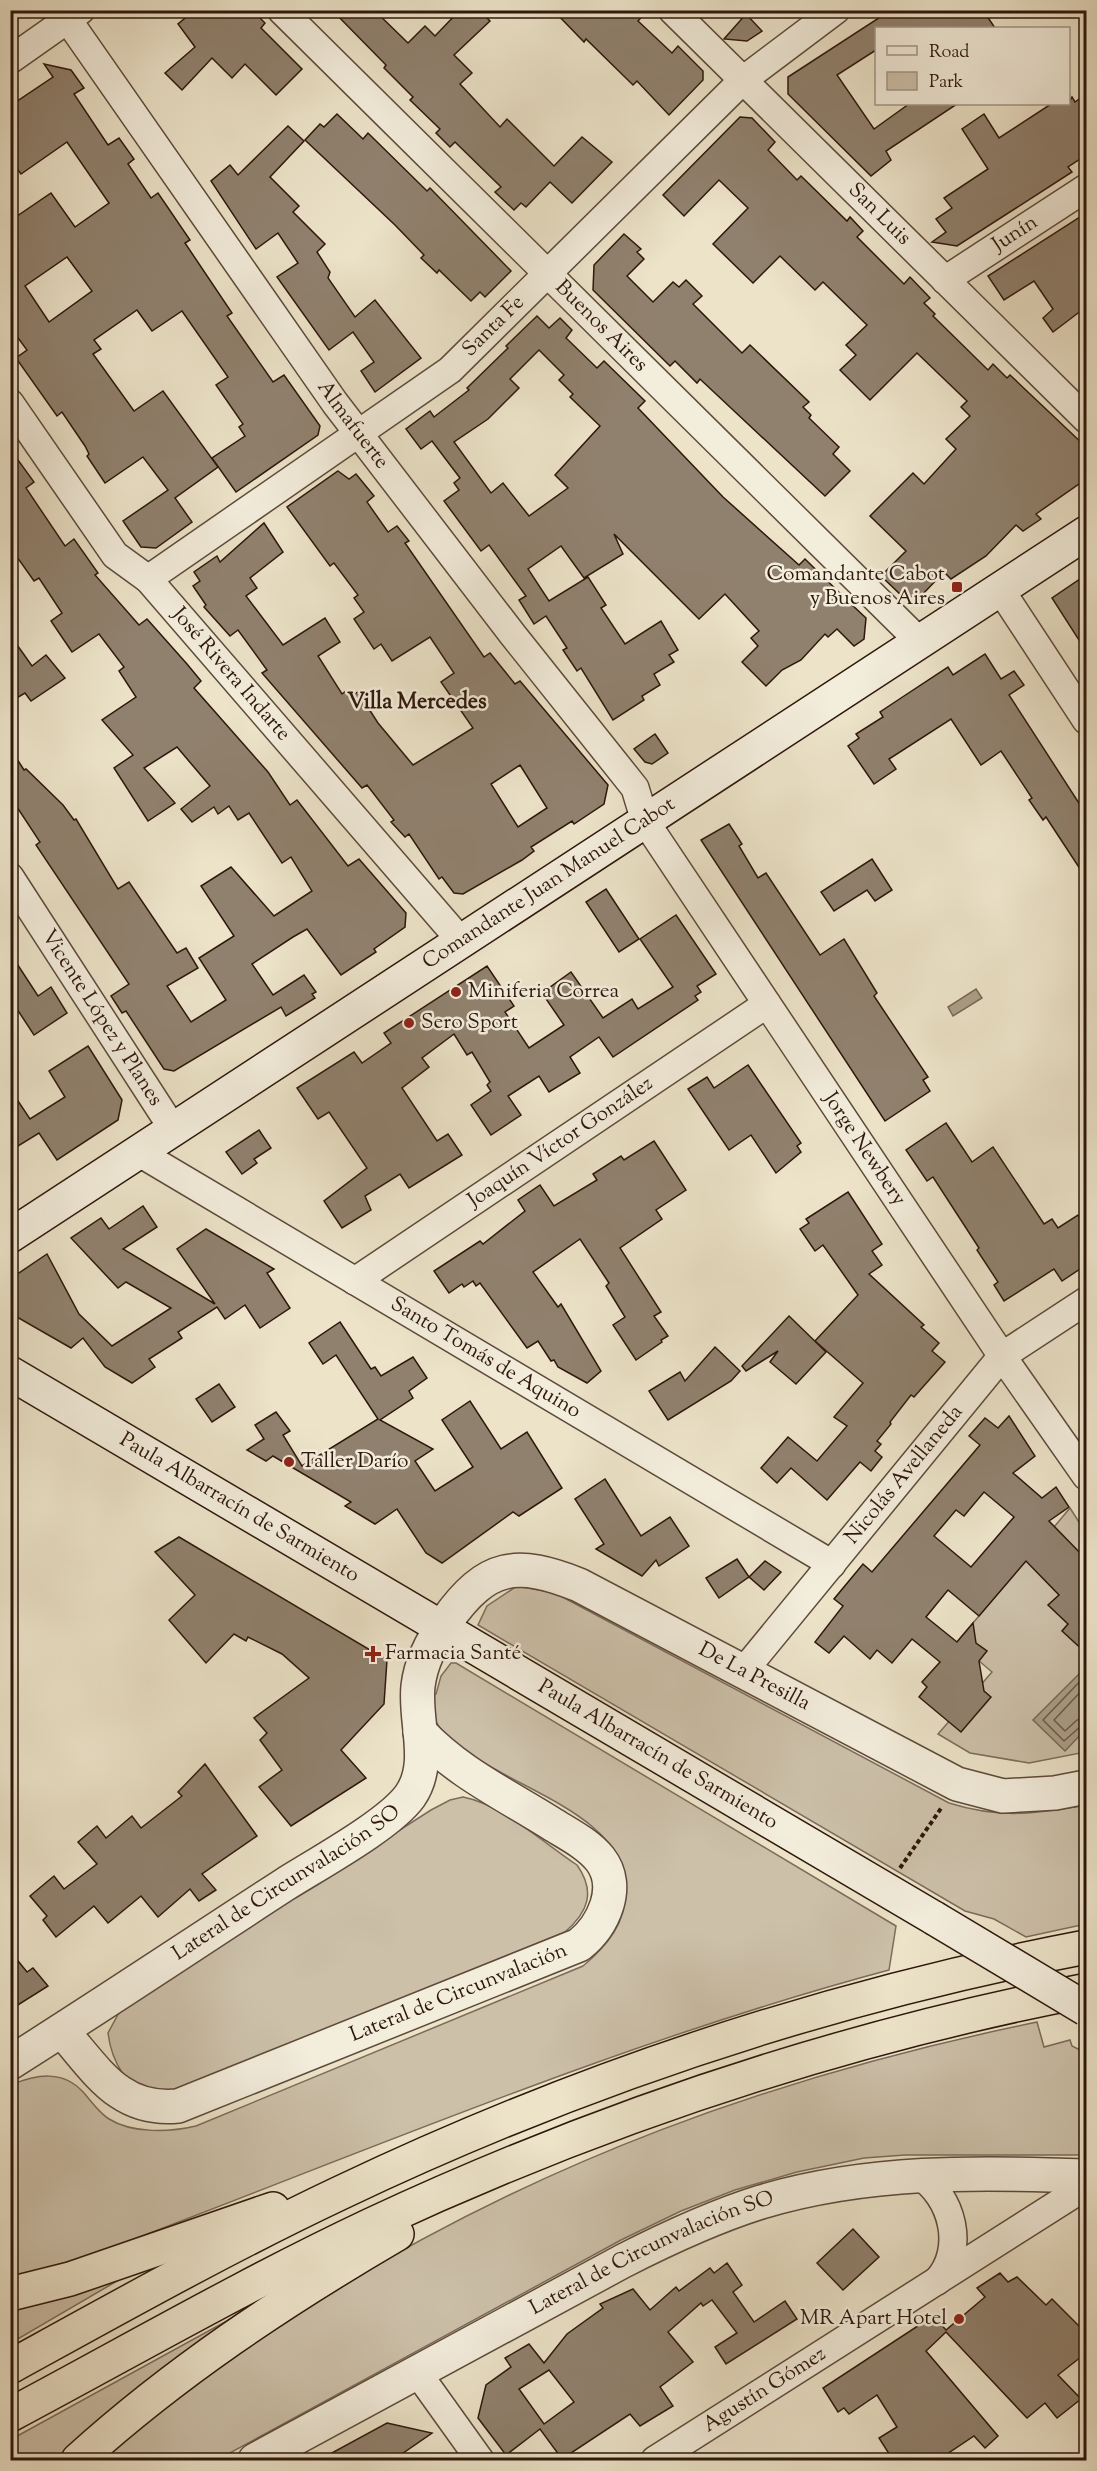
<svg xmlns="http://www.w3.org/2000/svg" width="1097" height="2471" font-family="'Sorts Mill Goudy',serif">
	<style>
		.green { fill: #ccc0a9; stroke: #7c6c5a; stroke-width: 1.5 }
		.water { fill: #ab9e88; stroke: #796856; stroke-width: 1.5 }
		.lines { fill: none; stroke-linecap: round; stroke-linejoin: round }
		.shore { stroke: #6c5a4a; stroke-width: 1.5 }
		.building { fill: #90816e; stroke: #2d170b; stroke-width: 1.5; fill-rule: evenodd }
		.minor-casing { stroke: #5d4a3a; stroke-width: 30 }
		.tertiary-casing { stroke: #5d4a3a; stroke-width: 36 }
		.secondary-casing { stroke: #2d170b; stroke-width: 36 }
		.motorway-casing { stroke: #2d170b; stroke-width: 36 }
		.path { stroke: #2d170b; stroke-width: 4; stroke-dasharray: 4.5 3; stroke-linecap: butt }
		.minor { stroke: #f3eddc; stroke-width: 27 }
		.tertiary { stroke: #f3eddc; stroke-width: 33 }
		.secondary { stroke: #f3eddc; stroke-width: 33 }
		.motorway { stroke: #ece3c9; stroke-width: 33 }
		.secondary-bridge-casing { stroke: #2d170b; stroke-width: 36; stroke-linecap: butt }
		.secondary-bridge { stroke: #f3eddc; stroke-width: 33 }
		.poi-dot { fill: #8f2418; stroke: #f3eddc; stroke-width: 2 }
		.labels { text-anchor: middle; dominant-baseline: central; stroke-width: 5; stroke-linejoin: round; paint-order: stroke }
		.street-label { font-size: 21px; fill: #2d170b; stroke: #f3eddc }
		.poi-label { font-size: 21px; fill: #2d170b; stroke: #f3eddc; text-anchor: start }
		.neighbourhood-label { font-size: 22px; font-weight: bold; fill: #2d170b; stroke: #f3eddc }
	</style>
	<rect width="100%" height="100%" fill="#ece3c9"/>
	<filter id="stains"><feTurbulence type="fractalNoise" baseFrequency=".00333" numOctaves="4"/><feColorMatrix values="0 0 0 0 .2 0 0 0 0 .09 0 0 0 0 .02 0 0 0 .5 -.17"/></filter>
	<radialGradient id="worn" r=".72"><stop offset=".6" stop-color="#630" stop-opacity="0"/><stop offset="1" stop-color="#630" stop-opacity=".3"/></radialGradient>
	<!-- green -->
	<g class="green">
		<polygon points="1070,1508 1086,1533 1086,1752 1029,1763 970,1753 938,1734 992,1672 957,1642"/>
		<path d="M517,1586L555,1593L949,1803C1000,1819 1035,1814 1086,1805V1924L1026,1937L994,1919L965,1911L478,1625L487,1606Z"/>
		<path d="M451,1663H456L896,1926L889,1970C616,2043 356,2156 92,2255L11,2278V2085C37,2074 63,2070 83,2092C92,2102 98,2112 109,2119C133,2134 170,2132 196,2126L583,1966C608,1945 626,1923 626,1889C625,1805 485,1785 440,1728C432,1718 432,1706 431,1693L436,1694L441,1676Z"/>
		<path d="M463,1797C501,1804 544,1843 577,1865C596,1892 588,1912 565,1932L177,2090C171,2091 164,2094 158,2094C127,2095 111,2058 108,2033L121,2009L431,1810L450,1800Z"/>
		<path d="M1037,2022L1044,2047L1070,2040L1072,2046L1086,2053V2155H905L864,2158L797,2172L735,2190L681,2211L621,2240L217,2460H98C143,2425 187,2386 234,2353C259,2336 285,2321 310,2305C537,2162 775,2076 1037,2022Z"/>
		<polygon points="129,2274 11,2343 11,2305"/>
		<polygon points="263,2301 92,2429 57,2460 11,2460 10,2440"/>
	</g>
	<!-- water -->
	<g class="water">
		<polygon points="976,989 982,998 953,1016 948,1007"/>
		<polygon points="1086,1667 1086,1729 1065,1751 1033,1720"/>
	</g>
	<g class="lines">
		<!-- shore -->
		<g class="shore">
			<polyline points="1086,1675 1043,1720 1064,1741 1081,1726 1086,1725"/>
			<polyline points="1086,1686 1054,1720 1065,1731 1077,1720 1086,1718"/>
		</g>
	</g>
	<!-- building -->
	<g class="building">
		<polygon points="195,10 252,10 265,23 261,28 302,69 276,95 245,64 232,78 212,58 182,90 165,73 195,47 178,24"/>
		<polygon points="332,10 374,10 408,43 425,26 435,36 460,10 479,10 490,21 454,55 472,73 460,84 500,127 507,119 554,166 582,137 612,162 572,203 550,182 526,207 521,203 514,210 495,192 501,187 455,142 450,147 436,133 440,129 410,100 413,97 384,68 386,65"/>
		<polygon points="553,10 648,10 638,21 672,53 678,46 703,71 703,80 669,115 637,81 633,85 586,39 584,42"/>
		<polygon points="891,10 983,10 995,28 876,28 876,50 837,75 874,129 909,104 957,104 886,151 891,160 871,176 788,94 788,77"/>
		<polygon points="746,14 762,31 747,41 724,39"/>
		<path d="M44,64L71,70L84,88L74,94L108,145L119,138L134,159L128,164L151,198L158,193L190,240L185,243L232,313L227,316L273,382L284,375L320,426L318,435L236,492L212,458L245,436L239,427L243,424L216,385L228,377L182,311L152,331L137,310L94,340L101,349L93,354L134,411L163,391L218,467L175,498L192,522L156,548L141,547L123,521L168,490L143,457L105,483L87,456L89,454L85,446L62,412L57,416L16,358L27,350L10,327V221L51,193L75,227L109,203L67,142L21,174L10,159V106L53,77ZM67,257L92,291L49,322L25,286Z"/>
		<polygon points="1086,94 1086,155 1068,167 1072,172 957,246 932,242 946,232 936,219 952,208 944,198 988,169 962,129 984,114 999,138 1051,104 1068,104 1072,97 1075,102"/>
		<polygon points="337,114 363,139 368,133 427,191 430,188 511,271 485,297 480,292 471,301 439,270 437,273 421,258 424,255 395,225 305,140 320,124 324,127"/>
		<polygon points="740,117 752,118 775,142 768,150 797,180 801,176 847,221 850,217 863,231 857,237 904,284 910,277 930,298 924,303 935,314 933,316 988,370 993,364 1007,378 1010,375 1086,447 1086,479 1036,514 1041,519 1023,531 1016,525 986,556 951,579 944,572 920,597 902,596 881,576 906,551 870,516 913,473 924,484 956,449 946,439 970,416 961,407 967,401 917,353 870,400 840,370 856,355 846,345 867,325 823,282 815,290 780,256 753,283 713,244 748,208 719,180 684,216 663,195"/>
		<polygon points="288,126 304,141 270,177 299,206 293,212 325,244 317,252 330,272 328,278 355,317 375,300 421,358 375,392 361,371 374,362 353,332 329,350 277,277 298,263 278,233 256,249 211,181 230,165 238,175"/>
		<polygon points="1086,213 1086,307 1053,332 1043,318 1053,309 1034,281 1004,300 988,276"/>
		<polygon points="624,234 641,249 637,252 644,259 627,276 653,302 673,282 679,287 686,280 702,296 693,304 742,353 750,345 809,402 803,407 811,415 809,418 839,447 833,454 850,471 825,496 700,379 697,383 675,361 670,366 593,290 594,265"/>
		<path d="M537,316L549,328L560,318L572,330L566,338L597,368L604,361L645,401L638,408L723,497L799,565L805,559L850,603L866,618L864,639L854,646L837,629L828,637L825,634L801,660L782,670L766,686L742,662L758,646L751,638L759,631L725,594L699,619L614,534L623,554L584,578L561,546L528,569L549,601L588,577L606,605L601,608L625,644L661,621L678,650L669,655L674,662L654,674L660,685L642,696L644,700L613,720L581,668L577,671L563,650L567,648L546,616L534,624L519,600L526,596L489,545L481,551L444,501L459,490L454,483L460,478L432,441L421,449L406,429L430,411L434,417L469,390L467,388L508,348L506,346ZM539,350L564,375L559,380L573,394L570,397L600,426L555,475L568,488L529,516L503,483L491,493L454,442L488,419L519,388L510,379Z"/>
		<polygon points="10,449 34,482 26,488 65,546 74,539 98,573 95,575 139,625 147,619 187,664 201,681 194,688 268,772 290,805 297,800 348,866 359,859 406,913 405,927 374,949 376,952 341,975 307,929 293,937 252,964 273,995 304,975 316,992 312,994 315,998 286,1016 281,1007 174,1071 164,1069 126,1011 122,1013 111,996 129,984 36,845 40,842 17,807 10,812 10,748 24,770 26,769 63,805 74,820 76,819 118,889 129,882 177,953 186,948 198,968 167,986 191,1022 226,1000 199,958 234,936 201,886 231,867 274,916 312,891 291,857 282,863 249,813 238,820 229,806 218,814 214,807 192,822 181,809 210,786 177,747 144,768 175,803 148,821 114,768 133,755 102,720 136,697 119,671 124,667 99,634 72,652 51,621 62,613 39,578 34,581 10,547"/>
		<path d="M338,471L349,479L356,474L374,496L367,502L388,532L397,526L409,541L405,543L484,657L490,653L515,684L520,681L608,785L604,804L574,824L572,821L531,847L534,851L522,860L463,894L454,893L442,877L439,879L409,834L405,837L391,822L394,820L367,785L362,788L262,673L267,670L238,630L230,636L204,607L206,605L193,586L200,581L194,572L217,556L220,562L264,523L283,552L250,578L257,588L246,596L283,645L325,618L340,642L318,656L342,694L346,691L349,697L358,692L378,723L413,765L473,728L441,682L454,673L430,637L392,661L381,644L374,649L354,619L364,612L354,598L358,595L334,563L330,566L287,507ZM520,765L547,808L518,827L491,784Z"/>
		<polygon points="1086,575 1086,651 1052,598"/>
		<polygon points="10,635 32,666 46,655 65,678 31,701 25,693 10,702"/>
		<polygon points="985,654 1001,679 1014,671 1024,685 1009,695 1086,814 1086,878 1046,817 1043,820 1029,800 1032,798 1001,751 981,765 951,719 889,759 896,769 874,784 848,746 859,738 856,734 883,717 880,712 901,698 948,667 953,675"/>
		<polygon points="655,734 668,753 652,764 645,762 634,749"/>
		<polygon points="729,824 742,844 739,846 758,878 766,873 820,955 844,939 877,993 874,996 928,1077 923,1080 930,1091 885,1121 701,840"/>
		<polygon points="872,859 892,890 875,901 867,890 834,911 821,892"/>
		<polygon points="606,889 639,939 619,952 586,902"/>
		<polygon points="676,915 716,974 697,986 701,992 695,996 698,1000 613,1057 599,1037 570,1057 580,1073 549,1092 539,1076 508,1096 521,1115 491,1135 471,1105 491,1091 487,1085 490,1082 472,1052 467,1055 454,1034 422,1058 429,1067 402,1088 437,1141 448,1134 462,1155 409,1188 400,1174 365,1196 371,1210 342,1228 324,1201 367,1168 329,1112 318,1119 297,1088 354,1052 362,1063 391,1043 384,1033 487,966 514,1006 505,1012 529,1048 564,1025 542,993 571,972 603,1018 632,999 638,1009 673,987 640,939"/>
		<polygon points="10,953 38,996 51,987 67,1013 34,1035 17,1009 10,1013"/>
		<polygon points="88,1046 122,1100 118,1120 57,1160 39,1133 10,1151 10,1089 30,1119 65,1097 49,1071"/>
		<polygon points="748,1065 801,1143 797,1146 801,1152 776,1173 751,1135 729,1150 688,1089 707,1077 714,1088"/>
		<polygon points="946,1123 972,1162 993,1147 1044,1224 1052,1219 1058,1228 1078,1215 1086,1228 1086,1265 1062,1281 1054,1269 1004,1301 994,1285 998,1282 977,1250 979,1248 933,1177 927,1181 906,1150"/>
		<polygon points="259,1130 271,1148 254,1159 257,1163 242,1174 226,1152"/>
		<polygon points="654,1141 686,1190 656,1210 662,1219 620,1248 661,1312 654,1316 668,1336 661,1340 662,1342 636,1360 613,1325 625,1317 606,1286 609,1283 580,1239 533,1272 558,1307 561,1304 601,1371 587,1383 558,1367 554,1360 551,1361 538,1341 527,1348 480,1283 476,1286 473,1281 464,1287 462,1284 449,1293 434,1271 480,1241 483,1244 525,1211 518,1200 540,1185 554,1206 597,1180 593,1174 621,1156 624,1160"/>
		<polygon points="848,1192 882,1244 872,1251 882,1265 869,1274 924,1325 921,1327 939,1343 932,1351 945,1362 914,1397 911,1395 890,1422 891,1424 877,1441 881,1444 875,1451 882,1457 871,1471 860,1462 827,1500 791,1468 777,1483 761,1468 788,1437 817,1461 847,1426 834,1417 863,1383 815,1341 858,1295 823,1245 815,1251 800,1229 809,1223 806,1219"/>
		<polygon points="143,1206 157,1227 123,1249 215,1304 177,1249 206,1229 274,1269 267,1273 290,1308 260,1328 245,1305 225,1319 217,1307 178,1332 182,1338 149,1359 155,1367 132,1383 105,1367 83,1338 71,1348 10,1313 10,1279 47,1254 79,1314 112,1346 171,1308 126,1282 118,1288 71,1238 101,1218 109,1229"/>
		<polygon points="789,1316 826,1352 796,1384 770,1362 778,1351 746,1371 742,1366"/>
		<polygon points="340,1322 371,1369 375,1367 381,1376 413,1357 427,1378 409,1391 413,1398 380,1420 433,1449 415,1461 435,1491 473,1467 442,1420 470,1401 501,1449 527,1432 562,1488 519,1516 513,1512 442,1563 426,1553 397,1509 375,1524 345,1506 351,1502 273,1456 266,1461 247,1450 264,1439 255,1425 276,1412 290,1431 283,1435 302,1466 378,1419 336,1355 323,1364 309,1343"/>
		<polygon points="715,1347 740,1371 731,1381 668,1420 649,1391 680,1372 685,1381"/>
		<polygon points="219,1384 235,1407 212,1422 196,1399"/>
		<path d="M1009,1416L1035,1456L1013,1473L1042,1498L1056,1487L1069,1507L1049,1521L1086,1559V1653L1062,1631L1068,1624L1048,1605L1059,1595L1026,1561L979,1616L948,1590L926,1617L957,1642L973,1623L976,1643L987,1651L979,1661L984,1691L991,1697L961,1732L919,1697L927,1687L922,1682L940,1662L912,1639L892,1663L877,1650L870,1659L844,1636L829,1653L815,1642L843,1606L834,1599L863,1564L872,1572L980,1445L969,1436L985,1418L998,1428ZM984,1492L1014,1517L971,1567L934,1536L956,1510L964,1516Z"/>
		<polygon points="605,1479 641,1536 670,1517 689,1546 659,1566 656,1560 642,1576 596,1549 604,1544 575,1499"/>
		<polygon points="179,1537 387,1660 384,1704 341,1750 366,1778 291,1826 259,1787 282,1770 260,1740 267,1733 254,1718 309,1678 282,1654 248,1637 246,1641 234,1634 206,1663 169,1620 195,1595 155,1552"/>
		<polygon points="737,1559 749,1577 765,1561 781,1572 764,1590 749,1577 719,1598 706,1578"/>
		<polygon points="205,1764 257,1836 202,1874 216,1890 199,1901 190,1889 158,1917 141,1896 108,1923 94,1906 56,1937 43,1920 47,1916 30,1896 54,1876 64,1889 97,1864 78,1842 97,1826 106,1838 132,1816 141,1828 182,1796 178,1792"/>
		<polygon points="10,1951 27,1972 33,1968 48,1986 10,2010"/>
		<polygon points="853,2229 879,2257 843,2290 817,2263"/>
		<path d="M727,2263L742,2285L733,2292L754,2322L785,2301L797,2319L726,2364L715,2347L737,2333L712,2300L703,2306L701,2303L668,2332L693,2362L660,2387L673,2406L640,2426L630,2414L562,2459L540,2429L506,2455L478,2418L486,2385L511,2367L505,2358L529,2344L544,2363L567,2334L603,2308L600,2304L633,2289L650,2310L676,2287L679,2291L710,2268L714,2273ZM549,2370L574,2402L544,2424L519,2389Z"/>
		<polygon points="1000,2273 1008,2282 1017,2277 1046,2305 1052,2299 1086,2333 1086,2353 1058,2375 1081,2399 1057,2418 1045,2403 1027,2418 946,2332 926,2351 998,2436 985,2448 974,2436 938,2460 893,2460 879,2438 897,2427 877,2395 849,2414 844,2408 838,2412 823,2388 933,2316 946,2330 985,2297 977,2288"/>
		<polygon points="387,2423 432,2433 393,2460 319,2460"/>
	</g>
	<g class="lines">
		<!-- minor casing -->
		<g class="minor-casing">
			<g id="minor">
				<path id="s1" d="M281,10L920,642"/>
				<path id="s2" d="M672,10L1086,419"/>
				<path id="s3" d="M68,20L335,403L513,635L635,788L645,821L1002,1356L1086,1476"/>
				<polyline points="10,60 81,10"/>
				<path id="s4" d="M945,280L1086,188"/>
				<path id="s5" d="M10,403L115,555L148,579L461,941"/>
				<path id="s6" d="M148,579L450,370L743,80L836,10"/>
				<polyline points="1000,589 1086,720"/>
				<path id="s7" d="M10,877L173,1129"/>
				<path id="s8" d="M138,1152L832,1564"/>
				<path id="s9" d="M355,1281L767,1004"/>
				<path id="s10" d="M742,1673L1002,1356L1086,1301"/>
				<path d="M918,2175C953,2196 966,2250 937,2281"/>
				<polyline points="417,2372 480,2460"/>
				<path id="s11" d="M655,2460L1086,2186"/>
			</g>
		</g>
		<!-- tertiary casing -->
		<g class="tertiary-casing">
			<g id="tertiary">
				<path id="s12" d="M62,2031C97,2070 119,2112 178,2106L579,1945C603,1926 622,1887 600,1859C588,1844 568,1834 552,1824C506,1795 457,1772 420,1732"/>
				<path id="s13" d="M10,2063C102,2005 193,1944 284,1885C317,1864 389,1825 410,1796C433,1763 414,1722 418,1686C421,1661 433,1639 447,1620C487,1564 516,1560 579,1585L957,1784L1003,1796L1055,1793L1086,1787"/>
				<path id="s14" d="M255,2460L623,2261C668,2238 713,2217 761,2202C867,2170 978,2172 1086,2176"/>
			</g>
		</g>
		<!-- secondary casing -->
		<g class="secondary-casing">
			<g id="secondary">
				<path id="s15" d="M10,1236L1086,533"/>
				<path id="s16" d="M10,1373L934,1918"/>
			</g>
		</g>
		<!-- motorway casing -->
		<g class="motorway-casing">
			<g id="motorway">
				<polyline points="10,2294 70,2279 273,2209"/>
				<path d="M10,2367C119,2307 228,2246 340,2193C577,2080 829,1996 1086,1947"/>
				<path d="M10,2415C130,2351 248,2283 371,2225C598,2119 837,2039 1083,1991"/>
				<path d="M78,2460C175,2372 284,2300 397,2234"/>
			</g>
		</g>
		<!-- path -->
		<polyline class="path" points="900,1868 942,1807"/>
		<!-- minor -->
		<use href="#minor" class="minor"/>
		<!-- tertiary -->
		<use href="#tertiary" class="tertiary"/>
		<!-- secondary -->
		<use href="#secondary" class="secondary"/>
		<!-- motorway -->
		<use href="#motorway" class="motorway"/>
		<!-- secondary-bridge casing -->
		<g class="secondary-bridge-casing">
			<polyline id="secondary-bridge" points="934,1918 1086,2009"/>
		</g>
		<!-- secondary-bridge -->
		<use href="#secondary-bridge" class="secondary-bridge"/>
	</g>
	<!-- markers -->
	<g class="poi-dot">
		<rect x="951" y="581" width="12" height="12" rx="3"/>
		<circle cx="456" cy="992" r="6"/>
		<circle cx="409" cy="1023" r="6"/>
		<circle cx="289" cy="1462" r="6"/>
		<path d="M370 1645h6v6h6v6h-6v6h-6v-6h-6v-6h6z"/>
		<circle cx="959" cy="2319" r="6"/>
	</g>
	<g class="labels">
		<!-- street labels -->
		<g class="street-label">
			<text stroke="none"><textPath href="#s2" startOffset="291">San Luis</textPath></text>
			<text stroke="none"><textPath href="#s4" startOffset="84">Junín</textPath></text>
			<text stroke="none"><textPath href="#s6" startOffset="429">Santa Fe</textPath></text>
			<text stroke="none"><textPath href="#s1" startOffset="450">Buenos Aires</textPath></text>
			<text stroke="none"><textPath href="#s3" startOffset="495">Almafuerte</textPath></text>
			<text stroke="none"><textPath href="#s5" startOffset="352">José Rivera Indarte</textPath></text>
			<text stroke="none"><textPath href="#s15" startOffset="644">Comandante Juan Manuel Cabot</textPath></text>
			<text stroke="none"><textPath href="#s7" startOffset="168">Vicente López y Planes</textPath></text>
			<text stroke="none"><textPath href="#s9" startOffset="248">Joaquín Víctor González</textPath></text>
			<text stroke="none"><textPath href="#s3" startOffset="1384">Jorge Newbery</textPath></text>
			<text stroke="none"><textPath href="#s8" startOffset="404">Santo Tomás de Aquino</textPath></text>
			<text stroke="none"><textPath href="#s10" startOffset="256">Nicolás Avellaneda</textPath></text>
			<text stroke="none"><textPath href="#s16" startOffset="266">Paula Albarracín de Sarmiento</textPath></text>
			<text stroke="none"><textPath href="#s13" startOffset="1018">De La Presilla</textPath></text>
			<text stroke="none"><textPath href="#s16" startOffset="752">Paula Albarracín de Sarmiento</textPath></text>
			<text stroke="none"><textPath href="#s13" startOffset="330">Lateral de Circunvalación SO</textPath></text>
			<text stroke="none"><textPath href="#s12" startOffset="448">Lateral de Circunvalación</textPath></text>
			<text stroke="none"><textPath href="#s14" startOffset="448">Lateral de Circunvalación SO</textPath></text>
			<text stroke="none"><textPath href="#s11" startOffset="130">Agustín Gómez</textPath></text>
		</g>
		<!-- poi labels -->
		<g class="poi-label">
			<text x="945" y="575" text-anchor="end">Comandante Cabot<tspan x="945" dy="24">y Buenos Aires</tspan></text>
			<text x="468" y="992">Miniferia Correa</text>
			<text x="421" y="1023">Sero Sport</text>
			<text x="301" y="1462">Taller Darío</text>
			<text x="385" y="1654">Farmacia Santé</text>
			<text x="947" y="2319" text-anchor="end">MR Apart Hotel</text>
		</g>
		<!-- neighbourhood labels -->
		<g class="neighbourhood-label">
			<text x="417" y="703">Villa Mercedes</text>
		</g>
	</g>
	<!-- margin -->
	<rect width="1097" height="2471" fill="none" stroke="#ece3c9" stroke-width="36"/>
	<rect x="12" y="12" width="1073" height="2447" fill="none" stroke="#2d170b" stroke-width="3"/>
	<rect x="18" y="18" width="1061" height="2435" fill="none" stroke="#2d170b" stroke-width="1.5"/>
	<!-- legend -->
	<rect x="875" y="27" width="195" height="78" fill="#f3eddc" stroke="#a49788" stroke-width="1.5"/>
	<rect x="887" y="46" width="30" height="9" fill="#f3eddc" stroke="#a49788" stroke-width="1.5"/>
	<text x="929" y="57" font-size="18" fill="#2d170b">Road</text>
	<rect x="887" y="72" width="30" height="18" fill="#ccc0a9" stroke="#a49788" stroke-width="1.5"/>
	<text x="929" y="87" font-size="18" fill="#2d170b">Park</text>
	<rect width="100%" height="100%" filter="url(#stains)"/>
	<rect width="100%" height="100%" fill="url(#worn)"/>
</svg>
